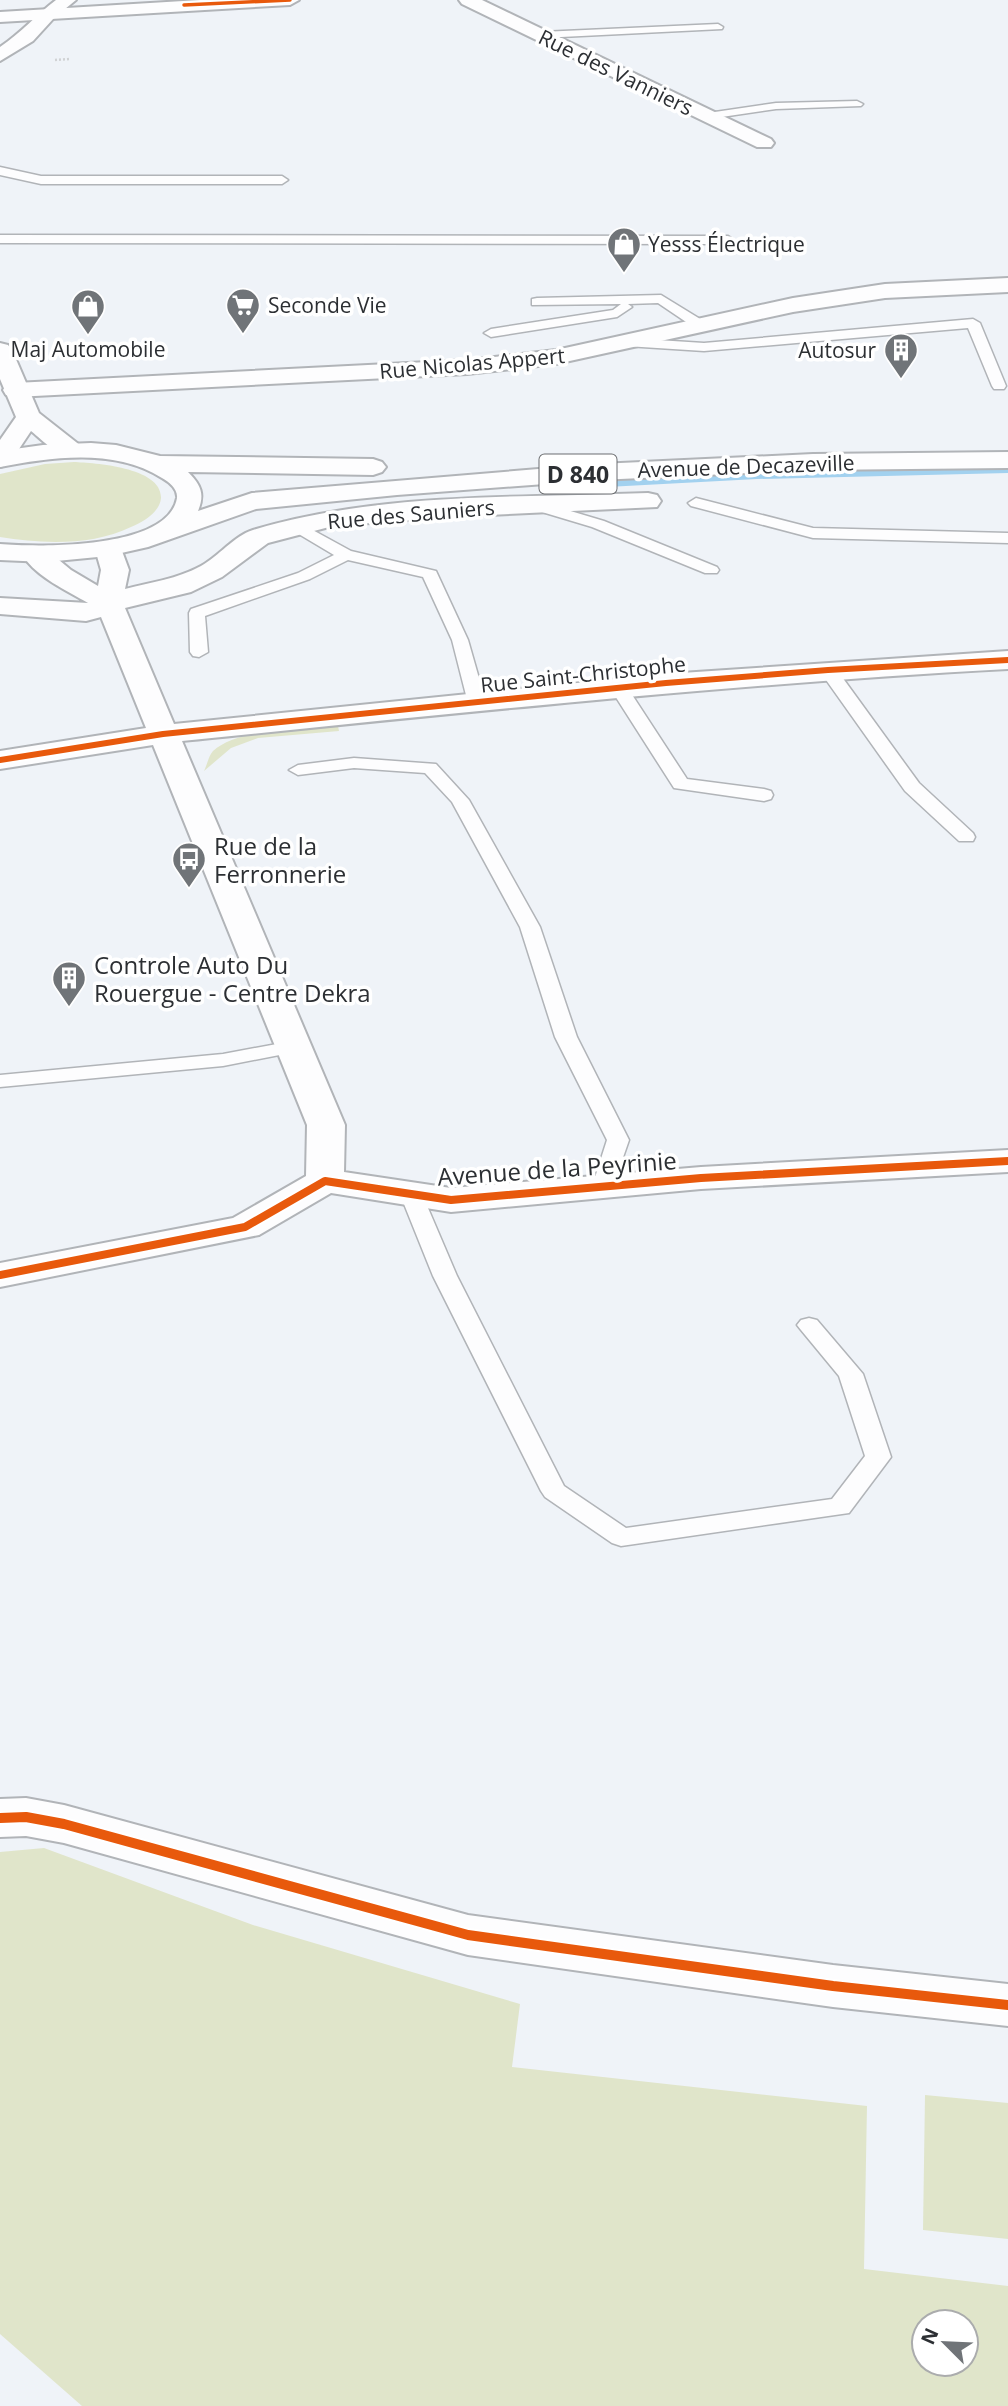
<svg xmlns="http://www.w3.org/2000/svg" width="1008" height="2406" font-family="'Open Sans',sans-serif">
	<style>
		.green { fill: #e0e5ca; fill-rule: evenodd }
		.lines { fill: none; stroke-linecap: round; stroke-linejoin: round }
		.stream { fill: #a2d1ef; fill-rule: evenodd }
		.lane-casing { stroke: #b1b4b8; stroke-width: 3 }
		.street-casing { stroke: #b1b4b8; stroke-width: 4 }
		.secondary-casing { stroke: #b1b4b8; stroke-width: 4 }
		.primary-casing { stroke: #b1b4b8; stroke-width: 4 }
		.path { stroke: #d0d2d4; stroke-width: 2.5; stroke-dasharray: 2 2; stroke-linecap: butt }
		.lane { fill: #fdfdfe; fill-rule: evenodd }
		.street { fill: #fdfdfe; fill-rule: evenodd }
		.secondary { fill: #fdfdfe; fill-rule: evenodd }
		.primary { fill: #fdfdfe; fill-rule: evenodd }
		.cycleway-far3-casing { stroke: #fff; stroke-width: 6 }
		.cycleway-far2-casing { stroke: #fff; stroke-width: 10 }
		.cycleway-far1-casing { stroke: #fff; stroke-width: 12 }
		.cycleway-casing { stroke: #fff; stroke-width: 14 }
		.cycleway-far3 { stroke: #e8590c; stroke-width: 3.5 }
		.cycleway-far2 { stroke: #e8590c; stroke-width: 6 }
		.cycleway-far1 { stroke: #e8590c; stroke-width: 8 }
		.cycleway { stroke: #e8590c; stroke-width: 10 }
		.labels { text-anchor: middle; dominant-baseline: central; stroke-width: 7; stroke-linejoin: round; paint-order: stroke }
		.far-street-label { font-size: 21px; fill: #2c2f33; stroke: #fff }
		.far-poi-label { font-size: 21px; fill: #2c2f33; stroke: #fff; text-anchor: start }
		.shield { fill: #fff; stroke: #6b6d70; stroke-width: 2 }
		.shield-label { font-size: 23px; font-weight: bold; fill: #2c2f33 }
		.poi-label { font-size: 24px; fill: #2c2f33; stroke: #fff; text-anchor: start }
		.street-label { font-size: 24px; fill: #2c2f33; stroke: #fff }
	</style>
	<rect width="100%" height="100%" fill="#eff3f8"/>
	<!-- green -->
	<g class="green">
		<path d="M74,462C94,463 162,467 161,498C160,512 143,522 131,527C92,546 42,544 0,537V474L45,464Z"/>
		<path d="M338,726L339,731L258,738L231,748L204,771C207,765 209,755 213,751C239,727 304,729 338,726Z"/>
		<path d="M44,1848L253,1925L520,2004L512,2067L867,2106L864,2269L1008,2286V2406H82L0,2334V1852ZM924,2322H966V2364H924Z"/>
		<polygon points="925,2095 1008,2103 1008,2239 923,2230"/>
	</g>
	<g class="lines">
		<!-- stream -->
		<polygon class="stream" points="1008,467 1008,473 757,479 607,487 602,484 607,481 757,473"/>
		<!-- lane casing -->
		<g class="lane-casing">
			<g id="lane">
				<polygon points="718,24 723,27 722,29 541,38 536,35 541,32"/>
				<polygon points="857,101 863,104 861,106 776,109 708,119 702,116 708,113 776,103"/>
				<polygon points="0,167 41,176 282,176 288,180 282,184 41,184 0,175"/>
				<polygon points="0,235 728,236 734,240 728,244 0,243"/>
				<polygon points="661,295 705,322 705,328 695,328 658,303 628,304 632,307 617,317 491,337 484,333 491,329 613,310 621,304 532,305 532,299 537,298"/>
				<polygon points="973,319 980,323 1006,386 1004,389 994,389 992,386 968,328 704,351 626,346 619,342 626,338 704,343"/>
				<polygon points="696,498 813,528 1008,533 1008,543 813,538 691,506 688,503"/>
				<polygon points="537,501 604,521 717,567 719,570 717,573 705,573 592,527 532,509 529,506"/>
				<polygon points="298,522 351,551 436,571 468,640 486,703 483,707 471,707 468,703 452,640 423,577 348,560 310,579 205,616 208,652 199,657 193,656 190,652 189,613 191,609 298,573 334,555 292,530 290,527 292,524"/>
				<polygon points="828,665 834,666 919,783 973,833 975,837 973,841 959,841 905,791 819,670"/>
				<polygon points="619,683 625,684 687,779 764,789 771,791 773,795 771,799 764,801 674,788 610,688"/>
				<polygon points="354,758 436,764 469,800 540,927 577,1037 629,1140 611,1192 595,1192 592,1187 607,1140 555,1037 520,927 452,802 425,773 354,768 298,775 289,770 298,765"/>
				<polygon points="293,1041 300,1043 304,1047 300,1051 223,1066 0,1087 0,1075 223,1054"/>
				<polygon points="411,1187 419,1189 422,1194 457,1276 564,1486 626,1528 832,1499 865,1456 839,1376 801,1330 797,1325 801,1320 809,1318 817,1320 863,1374 891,1457 849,1513 621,1546 612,1543 545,1497 541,1491 433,1276 400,1194 403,1189"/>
			</g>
		</g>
		<!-- street casing -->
		<g class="street-casing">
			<g id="street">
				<polygon points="200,0 299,0 290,5 0,22 0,12"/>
				<polygon points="459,0 482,0 771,139 774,143 771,147 757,147 462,4"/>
				<polygon points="1008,278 1008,292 885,298 793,312 556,364 467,374 15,397 6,395 3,390 6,385 15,383 467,360 556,350 793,298 885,284"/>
				<path d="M648,493L657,495L661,501L657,507L446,517L333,526L268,543L222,577L191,592L125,608L174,724L666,674L1008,651V669C732,684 457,713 182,741L345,1125L344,1172L451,1188L701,1167L1008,1150V1172L701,1189L451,1212L331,1193L259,1235L0,1287V1263L233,1218L306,1176L307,1125L153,745L0,769V751L146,728L101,617L86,621L0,614V598L88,603C66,590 38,578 23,556L27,550L37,548L47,550L71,570L98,586L101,570L95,549L99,543L109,541L119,543L129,570L125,589C152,582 177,579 201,566C219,556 234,536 253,530C379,492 517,498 648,493Z"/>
				<polygon points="26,1798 64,1805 468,1915 833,1965 1008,1984 1008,2026 833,2007 468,1955 64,1843 26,1836 0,1837 0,1799"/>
			</g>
		</g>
		<!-- secondary casing -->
		<g class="secondary-casing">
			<g id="secondary">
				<path d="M56,0H76L54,18L33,41L0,61V47C21,33 36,15 56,0Z"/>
				<path d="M0,343L8,345L12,350L39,413L81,446L85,451L81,456C61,461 46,443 31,431L9,464L0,467V440L16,417L0,379Z"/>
			</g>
		</g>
		<!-- primary casing -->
		<g class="primary-casing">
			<path id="primary" d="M91,443L116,445L160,456L373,459L382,462L386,467L382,472L373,475L188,472C201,485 205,494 198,511L252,493L599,464L813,454L1008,452V468L813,470L599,480L397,495L256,509L148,547L108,556L46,562L0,560V544C38,547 168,550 177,498C178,489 169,482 162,478C115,448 52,457 0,467V451L43,445Z"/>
		</g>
		<!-- path -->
		<polyline class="path" points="55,60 69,59"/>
		<!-- lane -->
		<use href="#lane" class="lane"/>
		<!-- street -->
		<use href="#street" class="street"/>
		<!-- secondary -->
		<use href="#secondary" class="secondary"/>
		<!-- primary -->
		<use href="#primary" class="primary"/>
		<!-- cycleway-far3 casing -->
		<g class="cycleway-far3-casing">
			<polyline id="cycleway-far3" points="184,5 290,0"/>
		</g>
		<!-- cycleway-far2 casing -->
		<g class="cycleway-far2-casing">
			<polyline id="cycleway-far2" points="0,760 163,734 666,683 828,670 1008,660"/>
		</g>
		<!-- cycleway-far1 casing -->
		<g class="cycleway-far1-casing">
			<polyline id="cycleway-far1" points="0,1275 245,1227 325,1181 451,1200 701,1178 1008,1161"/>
		</g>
		<!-- cycleway casing -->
		<g class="cycleway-casing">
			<polyline id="cycleway" points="0,1818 26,1817 64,1824 468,1935 833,1986 1008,2005"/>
		</g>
		<!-- cycleway-far3 -->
		<use href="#cycleway-far3" class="cycleway-far3"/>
		<!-- cycleway-far2 -->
		<use href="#cycleway-far2" class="cycleway-far2"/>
		<!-- cycleway-far1 -->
		<use href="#cycleway-far1" class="cycleway-far1"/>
		<!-- cycleway -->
		<use href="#cycleway" class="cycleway"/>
	</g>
	<!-- icons -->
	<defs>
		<g id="shop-pin" transform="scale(1.75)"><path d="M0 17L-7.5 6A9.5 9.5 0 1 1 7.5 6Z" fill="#707478" stroke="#fff"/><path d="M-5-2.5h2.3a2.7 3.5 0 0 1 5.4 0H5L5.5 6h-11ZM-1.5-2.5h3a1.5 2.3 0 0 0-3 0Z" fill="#fff"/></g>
		<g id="supermarket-pin" transform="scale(1.75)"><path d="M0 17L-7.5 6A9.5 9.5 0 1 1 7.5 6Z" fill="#707478" stroke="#fff"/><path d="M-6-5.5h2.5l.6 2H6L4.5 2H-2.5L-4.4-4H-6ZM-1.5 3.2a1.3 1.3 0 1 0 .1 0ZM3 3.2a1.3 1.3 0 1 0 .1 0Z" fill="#fff"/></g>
		<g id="building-pin" transform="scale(1.75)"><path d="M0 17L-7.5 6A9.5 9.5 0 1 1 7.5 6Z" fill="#707478" stroke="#fff"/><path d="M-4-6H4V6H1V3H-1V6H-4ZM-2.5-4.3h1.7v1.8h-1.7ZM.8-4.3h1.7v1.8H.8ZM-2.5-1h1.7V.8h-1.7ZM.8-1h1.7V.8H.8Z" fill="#fff"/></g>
		<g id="bus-pin" transform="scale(1.75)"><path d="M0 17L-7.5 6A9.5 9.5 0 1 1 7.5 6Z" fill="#707478" stroke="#fff"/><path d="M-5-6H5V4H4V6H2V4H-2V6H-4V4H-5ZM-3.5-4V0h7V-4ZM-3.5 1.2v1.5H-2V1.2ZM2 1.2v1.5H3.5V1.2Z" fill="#fff"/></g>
	</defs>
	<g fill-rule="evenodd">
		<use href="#shop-pin" x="624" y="244"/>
		<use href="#supermarket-pin" x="243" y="305"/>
		<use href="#shop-pin" x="88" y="306"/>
		<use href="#building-pin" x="901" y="350"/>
		<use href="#bus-pin" x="189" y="859"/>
		<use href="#building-pin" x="69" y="978"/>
	</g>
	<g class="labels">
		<!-- far-street labels -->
		<g class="far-street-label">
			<text transform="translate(616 72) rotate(26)">Rue des Vanniers</text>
			<text transform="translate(472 363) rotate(-5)">Rue Nicolas Appert</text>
			<text transform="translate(746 466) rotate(-2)">Avenue de Decazeville</text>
			<text transform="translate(411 514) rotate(-5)">Rue des Sauniers</text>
			<text transform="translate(583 674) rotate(-6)">Rue Saint-Christophe</text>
		</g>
		<!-- far-poi labels -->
		<g class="far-poi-label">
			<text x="648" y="244">Yesss Électrique</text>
			<text x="268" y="305">Seconde Vie</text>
			<text x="88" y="349" text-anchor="middle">Maj Automobile</text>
			<text x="876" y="350" text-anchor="end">Autosur</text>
		</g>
		<!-- shield labels -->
		<rect class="shield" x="539.5" y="454.5" width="77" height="39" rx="5"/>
		<g class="shield-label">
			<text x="578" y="474">D 840</text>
		</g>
		<!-- poi labels -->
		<g class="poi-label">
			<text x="214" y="845">Rue de la<tspan x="214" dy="28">Ferronnerie</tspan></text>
			<text x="94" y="964">Controle Auto Du<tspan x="94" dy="28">Rouergue - Centre Dekra</tspan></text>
		</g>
		<!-- street labels -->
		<g class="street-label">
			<text transform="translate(557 1168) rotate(-4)">Avenue de la Peyrinie</text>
		</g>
	</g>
	<!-- north arrow -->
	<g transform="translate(945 2343) rotate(294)"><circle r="33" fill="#ffffff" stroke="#abacad" stroke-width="2"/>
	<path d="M0-5L12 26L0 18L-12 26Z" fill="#707478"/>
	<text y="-10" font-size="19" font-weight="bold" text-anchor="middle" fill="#2c2f33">N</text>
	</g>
</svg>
